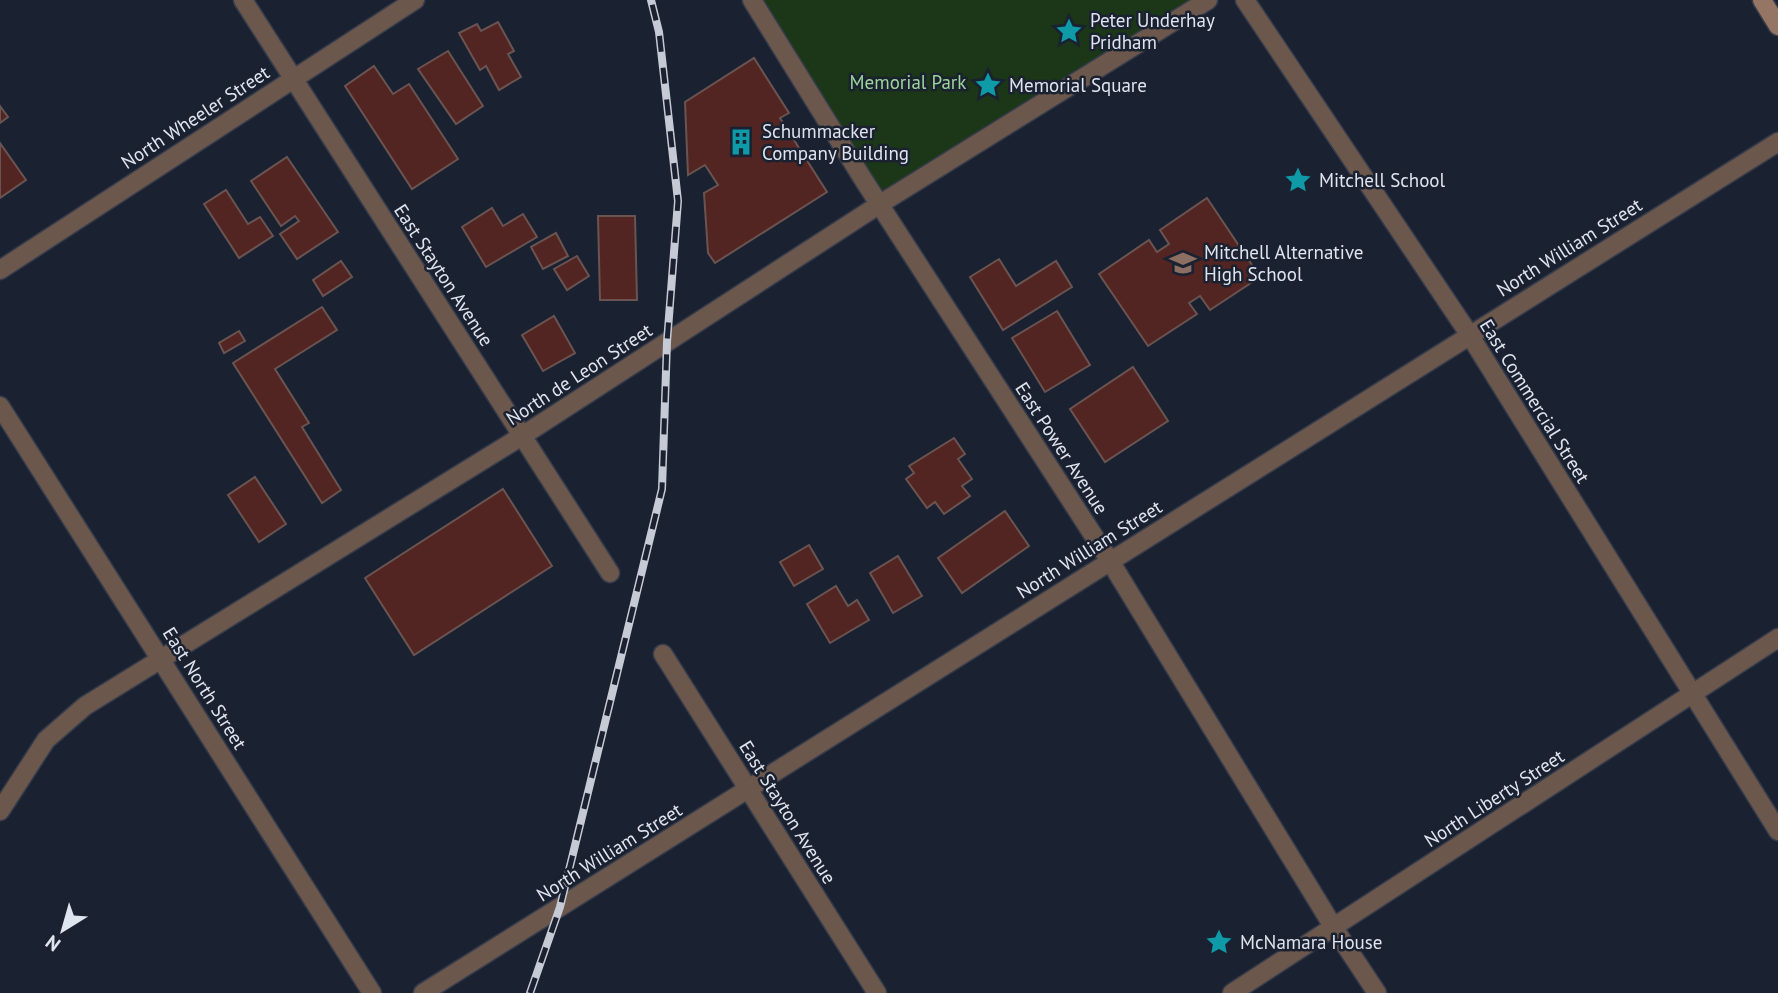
<svg xmlns="http://www.w3.org/2000/svg" width="1778" height="993" font-family="'PT Sans',sans-serif">
	<style>
		.green { fill: #1b3718 }
		.building { fill: #532522; stroke: #6a5452; stroke-width: 2 }
		.lines { fill: none; stroke-linecap: round; stroke-linejoin: round }
		.minor-casing { stroke: #363c4b; stroke-width: 21 }
		.tertiary-casing { stroke: #363c4b; stroke-width: 21 }
		.secondary-casing { stroke: #363c4b; stroke-width: 21 }
		.minor { stroke: #6b574c; stroke-width: 18 }
		.tertiary { stroke: #6b574c; stroke-width: 18 }
		.secondary { stroke: #957563; stroke-width: 18 }
		.rail-casing { stroke: #c5cad5; stroke-width: 8 }
		.rail { stroke: #1a2130; stroke-width: 5; stroke-dasharray: 16; stroke-linecap: butt }
		.labels { text-anchor: middle; dominant-baseline: central; stroke-width: 5; stroke-linejoin: round; paint-order: stroke }
		.poi-label { font-size: 19px; fill: #dfe4ee; stroke: #1a2130; text-anchor: start }
		.park-label { font-size: 19px; fill: #9ed599; stroke: #1a2130 }
		.street-label { font-size: 19px; fill: #dfe4ee; stroke: #1a2130 }
	</style>
	<rect width="100%" height="100%" fill="#1a2130"/>
	<!-- green -->
	<polygon class="green" points="759,0 1196,0 881,197"/>
	<!-- building -->
	<g class="building">
		<polygon points="498,22 514,51 508,54 521,77 499,90 486,66 480,70 459,33 477,24 481,31"/>
		<polygon points="448,51 483,106 456,124 418,69"/>
		<polygon points="754,58 789,113 780,118 827,192 715,263 708,253 704,193 718,185 705,165 688,175 685,102"/>
		<polygon points="374,66 393,94 409,84 458,159 412,189 345,86"/>
		<polygon points="0,106 8,117 0,123"/>
		<polygon points="0,143 26,180 0,198"/>
		<polygon points="287,157 338,232 297,259 280,234 299,221 295,216 281,226 251,181"/>
		<polygon points="226,190 248,224 260,217 273,236 239,258 204,204"/>
		<polygon points="1207,198 1260,277 1210,310 1200,296 1189,303 1197,314 1148,346 1099,274 1149,240 1157,252 1169,244 1160,230"/>
		<polygon points="492,208 503,226 523,214 537,237 486,267 462,227"/>
		<polygon points="598,216 635,216 637,300 600,300"/>
		<polygon points="556,233 568,256 543,269 531,247"/>
		<polygon points="577,256 589,276 567,290 554,269"/>
		<polygon points="999,259 1016,286 1056,261 1072,287 1003,330 970,277"/>
		<polygon points="341,261 352,277 323,296 313,280"/>
		<polygon points="322,307 337,330 275,369 309,423 302,427 341,490 322,503 233,363"/>
		<polygon points="1057,311 1090,365 1045,392 1012,338"/>
		<polygon points="554,316 575,353 543,371 522,335"/>
		<polygon points="239,331 245,341 224,353 219,343"/>
		<polygon points="1133,367 1168,421 1105,462 1070,409"/>
		<polygon points="954,438 965,454 958,459 972,479 962,486 970,496 944,514 935,502 927,508 906,479 914,473 909,466"/>
		<polygon points="255,477 286,524 259,542 228,495"/>
		<polygon points="503,489 552,566 414,655 365,578"/>
		<polygon points="1005,511 1029,546 962,593 938,558"/>
		<polygon points="809,545 823,569 794,586 780,562"/>
		<polygon points="898,556 922,596 893,613 870,573"/>
		<polygon points="836,586 848,606 857,600 869,620 830,643 807,604"/>
	</g>
	<g class="lines">
		<!-- minor casing -->
		<g class="minor-casing">
			<g id="minor">
				<polyline points="243,0 610,573"/>
				<polyline points="752,0 863,179 1110,561 1334,928 1377,993"/>
				<polyline points="1245,0 1469,334 1778,831"/>
				<polyline points="0,270 415,0"/>
				<polyline points="663,654 877,993"/>
				<polyline points="0,811 46,740 85,706 522,436 880,204 1208,0"/>
				<polyline points="423,993 1778,142"/>
				<polyline points="1232,993 1778,638"/>
			</g>
		</g>
		<!-- tertiary casing -->
		<g class="tertiary-casing">
			<polyline id="tertiary" points="0,406 372,993"/>
		</g>
		<!-- secondary casing -->
		<g class="secondary-casing">
			<polyline id="secondary" points="1762,0 1778,26"/>
		</g>
		<!-- minor -->
		<use href="#minor" class="minor"/>
		<!-- tertiary -->
		<use href="#tertiary" class="tertiary"/>
		<!-- secondary -->
		<use href="#secondary" class="secondary"/>
		<!-- rail casing -->
		<g class="rail-casing">
			<polyline id="rail" points="530,993 560,907 662,489 667,342 678,201 659,32 651,0"/>
		</g>
		<!-- rail -->
		<use href="#rail" class="rail"/>
	</g>
	<!-- icons -->
	<defs>
		<g id="sight-bare" transform="scale(2.1)"><path d="M0-6L1.8-2.2L6-1.7L2.9 1.2L3.7 5.4L0 3.3L-3.7 5.4L-2.9 1.2L-6-1.7L-1.8-2.2Z" fill="#0f9aa8" stroke="#1a2130" stroke-width="2.5" paint-order="stroke"/></g>
		<g id="building-bare" transform="scale(2.1)"><path d="M-4-6H4V6H1V3H-1V6H-4ZM-2.5-4.3h1.7v1.8h-1.7ZM.8-4.3h1.7v1.8H.8ZM-2.5-1h1.7V.8h-1.7ZM.8-1h1.7V.8H.8Z" fill="#0f9aa8" stroke="#1a2130" stroke-width="2.5" paint-order="stroke"/></g>
		<g id="school-bare" transform="scale(2.1)"><path d="M0-5L7-2L0 1L-7-2ZM-4 1L0 2.5L4 1V4Q0 6-4 4Z" fill="#8d6e63" stroke="#1a2130" stroke-width="2.5" paint-order="stroke"/></g>
	</defs>
	<g fill-rule="evenodd">
		<use href="#sight-bare" x="1069" y="31"/>
		<use href="#sight-bare" x="988" y="85"/>
		<use href="#building-bare" x="741" y="142"/>
		<use href="#sight-bare" x="1298" y="180"/>
		<use href="#school-bare" x="1183" y="263"/>
		<use href="#sight-bare" x="1219" y="942"/>
	</g>
	<g class="labels">
		<!-- poi labels -->
		<g class="poi-label">
			<text x="1090" y="20">Peter Underhay<tspan x="1090" dy="22">Pridham</tspan></text>
			<text x="1009" y="85">Memorial Square</text>
			<text x="762" y="131">Schummacker<tspan x="762" dy="22">Company Building</tspan></text>
			<text x="1319" y="180">Mitchell School</text>
			<text x="1204" y="252">Mitchell Alternative<tspan x="1204" dy="22">High School</tspan></text>
			<text x="1240" y="942">McNamara House</text>
		</g>
		<!-- park labels -->
		<g class="park-label">
			<text x="908" y="82">Memorial Park</text>
		</g>
		<!-- street labels -->
		<g class="street-label">
			<text transform="translate(195 117) rotate(-33)">North Wheeler Street</text>
			<text transform="translate(1569 247) rotate(-32)">North William Street</text>
			<text transform="translate(444 275) rotate(57)">East Stayton Avenue</text>
			<text transform="translate(579 374) rotate(-33)">North de Leon Street</text>
			<text transform="translate(1535 401) rotate(58)">East Commercial Street</text>
			<text transform="translate(1062 448) rotate(57)">East Power Avenue</text>
			<text transform="translate(1089 549) rotate(-32)">North William Street</text>
			<text transform="translate(205 688) rotate(58)">East North Street</text>
			<text transform="translate(1494 798) rotate(-33)">North Liberty Street</text>
			<text transform="translate(788 812) rotate(58)">East Stayton Avenue</text>
			<text transform="translate(609 852) rotate(-32)">North William Street</text>
		</g>
	</g>
	<!-- north arrow -->
	<g transform="translate(63 930) rotate(217)" stroke="#1a2130" stroke-width="5" paint-order="stroke">
	<path d="M0-5L12 26L0 18L-12 26Z" fill="#dfe4ee"/>
	<text y="-10" font-size="19" font-weight="bold" text-anchor="middle" fill="#dfe4ee">N</text>
	</g>
</svg>
